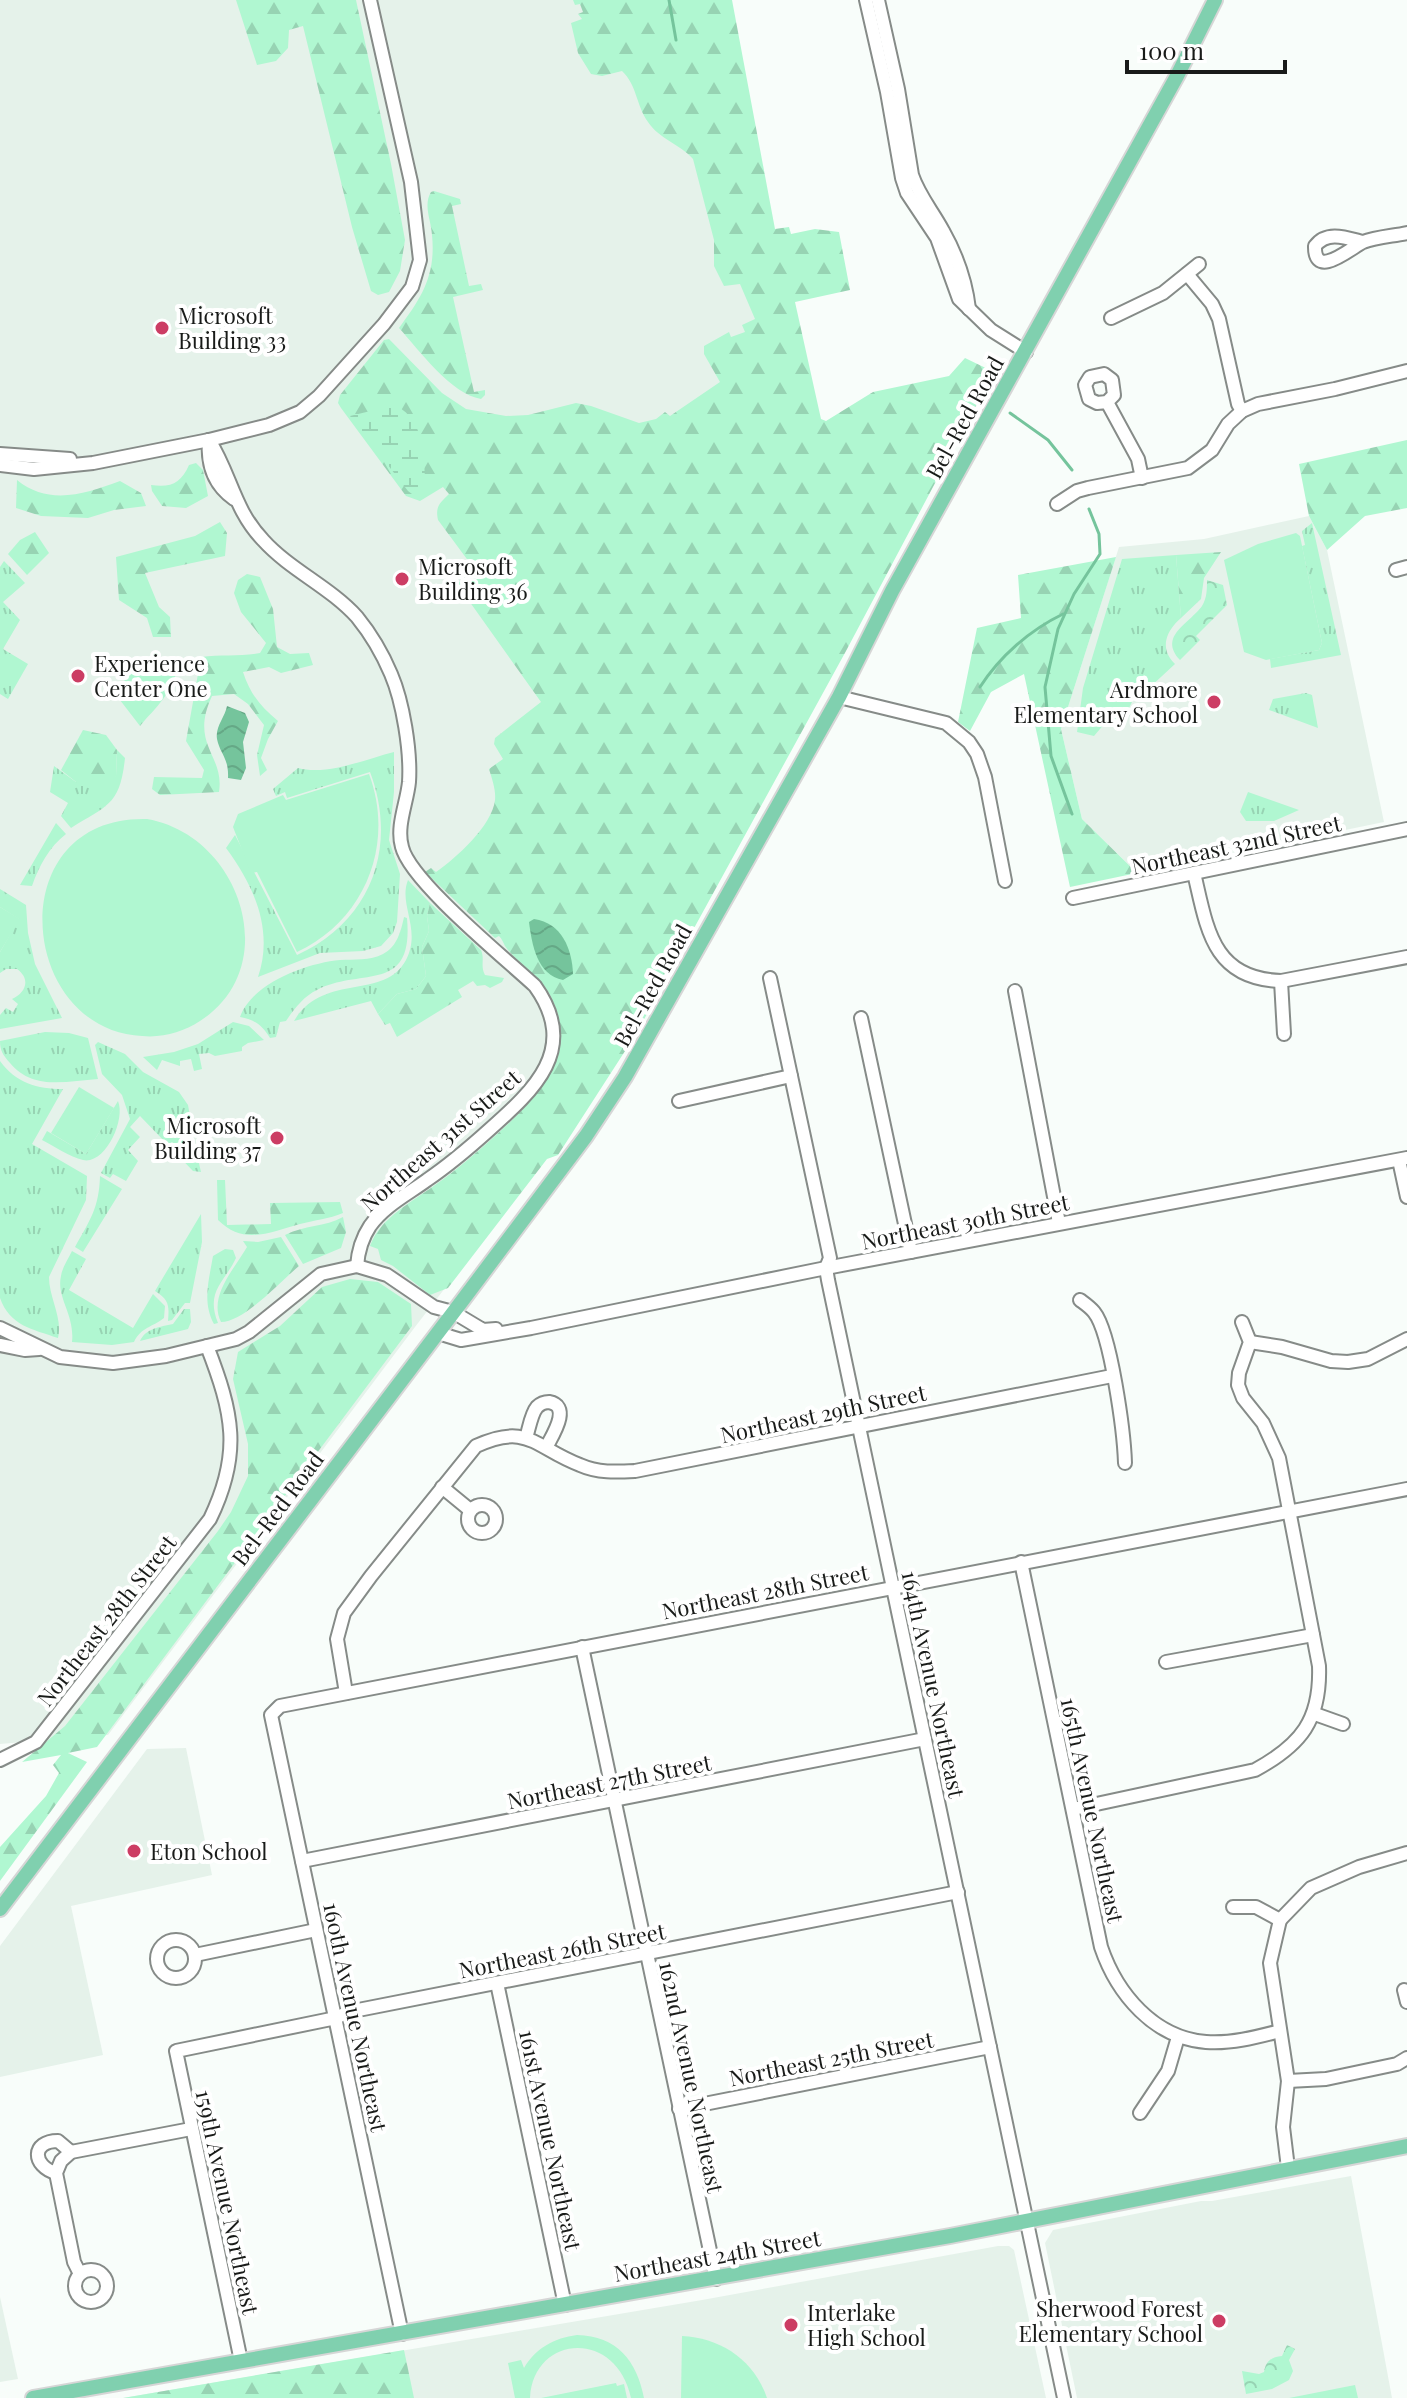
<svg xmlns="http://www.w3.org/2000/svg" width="1407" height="2398" font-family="'Playfair Display',serif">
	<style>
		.built { fill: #e5f2ea }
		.grass { fill: url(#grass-tufts) }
		.forest { fill: url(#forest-firs) }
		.wetland { fill: url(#wetland-marsh) }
		.park { fill: url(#park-crowns) }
		.pitch { fill: #b0f7d1 }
		.water { fill: url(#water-waves) }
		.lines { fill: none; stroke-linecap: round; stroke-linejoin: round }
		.stream { stroke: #75c49c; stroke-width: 3 }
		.minor-casing { stroke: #868b88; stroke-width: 16 }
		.major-casing { stroke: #d6d6d6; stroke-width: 18 }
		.minor { stroke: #fff; stroke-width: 12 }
		.major { stroke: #80d0af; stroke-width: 14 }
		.poi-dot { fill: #cc3d64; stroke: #fff; stroke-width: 3 }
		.labels { text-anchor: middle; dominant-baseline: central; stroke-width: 8; stroke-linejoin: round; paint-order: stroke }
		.poi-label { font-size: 22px; fill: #191b19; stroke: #fff; text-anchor: start }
		.street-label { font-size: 22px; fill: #191b19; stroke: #fff }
	</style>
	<defs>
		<pattern id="grass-tufts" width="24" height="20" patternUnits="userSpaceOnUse" patternTransform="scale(2)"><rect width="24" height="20" fill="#b0f7d1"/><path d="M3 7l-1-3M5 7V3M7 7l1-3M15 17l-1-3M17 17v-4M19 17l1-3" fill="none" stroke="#97d3b3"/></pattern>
		<pattern id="forest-firs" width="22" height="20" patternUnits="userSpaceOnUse" patternTransform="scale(2)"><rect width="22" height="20" fill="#b0f7d1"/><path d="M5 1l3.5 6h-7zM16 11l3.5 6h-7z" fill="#97d3b3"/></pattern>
		<pattern id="wetland-marsh" width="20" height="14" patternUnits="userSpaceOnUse" patternTransform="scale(2)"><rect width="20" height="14" fill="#b0f7d1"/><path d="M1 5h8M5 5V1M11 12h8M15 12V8" fill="none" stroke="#97d3b3"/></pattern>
		<pattern id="park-crowns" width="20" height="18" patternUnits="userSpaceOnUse" patternTransform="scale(2)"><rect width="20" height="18" fill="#b0f7d1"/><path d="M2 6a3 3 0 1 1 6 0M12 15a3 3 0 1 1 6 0" fill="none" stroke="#97d3b3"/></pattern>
		<pattern id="water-waves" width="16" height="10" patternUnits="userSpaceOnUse" patternTransform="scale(2)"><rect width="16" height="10" fill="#75c49c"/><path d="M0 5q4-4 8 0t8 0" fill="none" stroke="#65a886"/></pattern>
	</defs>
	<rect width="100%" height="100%" fill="#f8fdfa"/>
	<!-- built -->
	<g class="built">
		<polygon points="0,0 725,0 853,623 607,1078 415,1327 108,1735 0,1744"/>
		<polygon points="1309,516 1327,550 1384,822 1137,873 1082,819 1061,729 1119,547 1204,539"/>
		<polygon points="186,1748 212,1875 71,1906 103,2055 0,2077 0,1946 147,1749"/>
		<polygon points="1351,2176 1392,2398 1077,2398 1045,2243 1053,2230 1201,2201 1212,2201"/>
		<polygon points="998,2246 1009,2246 1014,2250 1046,2398 123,2398 702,2300"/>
		<polygon points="0,2297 18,2379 0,2382"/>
	</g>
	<!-- grass -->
	<g class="grass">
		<polygon points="1312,523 1341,655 1271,668 1270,659 1319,650 1322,643 1302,546 1305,545 1302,531"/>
		<path d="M1176,555L1181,618C1166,631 1159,648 1175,664L1148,689L1136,694L1128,710L1116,720L1111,716L1094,736L1077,732L1083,688L1122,559Z"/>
		<polygon points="4,561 25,583 3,602 20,620 3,649 28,664 8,699 0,694 0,567"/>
		<polygon points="1306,693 1312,695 1318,728 1269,710 1273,699"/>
		<path d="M117,750L125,758C120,806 107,805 71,828L61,816L68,803L50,792L54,766L76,782L116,776Z"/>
		<path d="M394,752V792L389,840L400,874L397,922L393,933L381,946L363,951L320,953L258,977C274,930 254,886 226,848L235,835L297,955C372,921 398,846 370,772L287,798L285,792L276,796L273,789L298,768C327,776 366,759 394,752Z"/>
		<polygon points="1248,792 1299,810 1274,821 1246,821 1240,812"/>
		<path d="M56,823L66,834C49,847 39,866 32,886L20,885Z"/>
		<path d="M408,880L430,903L427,916L429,931L422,947L426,976L416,989L397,994L378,1014L371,1001L294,1021C323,972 384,1001 406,960C422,929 398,905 408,880Z"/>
		<path d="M0,889L26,905L28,933L35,964L62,1018L0,1029V1015L6,1008L13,1012L18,1004L12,999C26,993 31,979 17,969H6L0,973V952L19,919L0,907Z"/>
		<path d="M404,917L407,918C414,995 361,967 317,990C304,996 294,1009 286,1021L280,1022L276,1037L270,1038C262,1025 255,1020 240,1017C252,983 307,963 340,960C354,959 370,961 383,954C397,947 401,931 404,917Z"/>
		<polygon points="233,1022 249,1026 264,1040 248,1043 242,1047 242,1051 215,1056 209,1053 199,1054 202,1069 194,1071 191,1059 180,1061 180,1066 162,1060 157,1070 143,1057 174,1052 198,1044"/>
		<path d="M45,1032L69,1033L88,1038L98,1079C67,1081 33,1091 10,1063C3,1055 0,1051 0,1041Z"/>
		<polygon points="98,1042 125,1054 143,1072 179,1092 188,1105 194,1138 183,1140 186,1160 198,1159 201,1172 193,1171 140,1116 130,1127 140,1137 128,1150 138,1161 126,1181 113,1174 110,1178 101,1173 130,1119 122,1095 102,1074 95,1045"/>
		<path d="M0,1061C16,1083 37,1089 63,1089L32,1144L87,1176L86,1200L49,1277C49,1298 63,1318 58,1338C32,1329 10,1326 0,1298Z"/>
		<path d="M118,1101C126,1120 105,1165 83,1160C70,1157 54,1146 42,1140L47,1131L86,1154Z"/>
		<path d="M100,1176L122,1189L83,1252L75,1247C90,1220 99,1208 100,1176Z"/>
		<path d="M201,1214L202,1242L190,1303H185L172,1320L168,1321C169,1307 170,1300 155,1291Z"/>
		<path d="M225,1249L233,1250L236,1258C225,1282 205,1291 218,1323L214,1324C202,1302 209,1280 213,1256Z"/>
		<path d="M72,1251L86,1259L69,1290L133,1328L153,1294L165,1306L164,1318C153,1327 141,1327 134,1342L112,1345L72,1342C75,1314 56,1298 61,1276C62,1268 68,1259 72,1251Z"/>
		<path d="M184,1309H190L191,1322L188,1329L140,1341C146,1328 160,1327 173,1324Z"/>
	</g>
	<!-- forest -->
	<g class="forest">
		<polygon points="236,0 356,0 391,164 405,240 400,271 389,292 378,295 371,291 352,227 303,26 289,30 288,48 276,61 257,65"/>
		<path d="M573,0H732L775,229L789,227L791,234L815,229L839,232L850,290L795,302L821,419L826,421L873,392L949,376L965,358L994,372L846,651L636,1034L558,1155L547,1159L448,1288L430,1295L393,1266L381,1260L378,1249L370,1246C380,1218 412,1202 435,1185C457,1170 477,1152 496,1135C538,1097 581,1054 550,995C539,974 517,964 505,946C503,942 502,939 499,936L495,938L425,872L431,868L436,872C456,858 492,826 495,800C496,790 492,779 489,769L503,759L494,744L495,738L541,702L457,584L475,570L438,520C435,506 440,503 449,494L443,487L420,501L406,496L341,408L338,403L340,395L384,340L389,339L442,393L466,409L506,416L528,415L576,403L591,406L639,423L656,419L665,412L670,416L720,382L704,354V346L729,332L731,337L745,332L742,325L755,319L740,284L724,286L714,266V240L693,159C680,144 659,139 648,122C636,105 637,85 622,71L602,76L591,74L578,53L571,23L582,19L578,14L583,12L580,4L575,5Z"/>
		<path d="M434,191L460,199L461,204L452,206L469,286L481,284L483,290L453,297L474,392L485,390V395L481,399C451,394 419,350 399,328C422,297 436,275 432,235C431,220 423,205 431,192Z"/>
		<polygon points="1407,440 1407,508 1365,516 1327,550 1309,516 1299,464"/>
		<path d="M196,463L203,470L208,496L186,508L162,506L152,491L151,485C171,488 181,483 189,465Z"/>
		<path d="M17,480C49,506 85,494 120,481L141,493L146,506L114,510L88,518L41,516L16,508Z"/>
		<polygon points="220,522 227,533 225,556 145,573 159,607 170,617 171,637 153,637 147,618 119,600 116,557 195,536"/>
		<polygon points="35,532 49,553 27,575 8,554 20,540"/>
		<polygon points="1221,552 1204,578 1201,599 1181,618 1176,555"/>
		<polygon points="1116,557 1061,729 1082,819 1137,873 1070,887 1024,674 991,692 970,731 958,722 977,628 1021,618 1018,575"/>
		<path d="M247,574L260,577L273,609L277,647L290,654L309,653L313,665L281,673L269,667L243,672C250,694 261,707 278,721L268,739L261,758L267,770L260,776L257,755L264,725L248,704L234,694L212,696C189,745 225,755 219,792L160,795L152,789L154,777L202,778L204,770L186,741L201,657C221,654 240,657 260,653L266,643L241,612L234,593L238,580Z"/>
		<path d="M148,659L177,669C173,693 155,708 140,726L113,691Z"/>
		<polygon points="83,730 106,735 117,750 116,776 98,790 76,782 61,770"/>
		<path d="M430,903L481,950C485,959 480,966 485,975L504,978L502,982L490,988L485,985L477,986L473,981L458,990L462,997L397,1037L390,1023L385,1025L378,1014L397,994L416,989L426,976L422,947L429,931L427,916Z"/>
		<path d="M217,1180H225L227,1225L271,1224L270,1203L340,1202L343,1213C329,1219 315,1220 300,1224C270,1232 244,1246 218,1220Z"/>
		<path d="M343,1217L346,1232L341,1248L303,1264L285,1235C304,1225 325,1227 343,1217Z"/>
		<path d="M281,1237L299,1266C281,1281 244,1322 221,1322C208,1296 235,1268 247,1247L243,1241L258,1242Z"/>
		<polygon points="350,1279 378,1282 411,1304 412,1326 97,1747 68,1753 87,1762 0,1881 0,1847 46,1796 59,1773 53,1765 61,1755 22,1762 65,1726 218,1531 231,1512 248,1476 248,1444 233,1379 238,1352 280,1326 322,1287"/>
		<polygon points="404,2350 414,2398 123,2398"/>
	</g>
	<!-- wetland -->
	<path class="wetland" d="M395,405C428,422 423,461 426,493L416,497L408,491L350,416Z"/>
	<!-- park -->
	<g class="park">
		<path d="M1207,580L1223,585L1227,605L1196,636L1200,640L1180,660C1158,636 1189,624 1202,606C1207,598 1207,589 1207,580Z"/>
		<path d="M1287,2345L1295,2349L1289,2360L1293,2371L1289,2380L1272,2389L1246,2394L1242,2371L1259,2374L1264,2372C1266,2361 1271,2357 1282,2356Z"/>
	</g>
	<!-- pitch -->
	<g class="pitch">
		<polygon points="1296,533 1300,536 1322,643 1319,650 1266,660 1244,652 1224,560 1258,544"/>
		<path d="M369,774C395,843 366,920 297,952L257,872L251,873L233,827L238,814L283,795L286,800Z"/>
		<path d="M147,819C240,835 285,966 200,1021C183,1032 163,1038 142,1036C17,1030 0,815 147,819Z"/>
		<polygon points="0,907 20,919 0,952"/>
		<polygon points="79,1087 114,1108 86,1154 51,1133"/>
		<path d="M577,2335C617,2336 637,2361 644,2398H631C616,2328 533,2335 530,2398H515L508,2363L521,2360L524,2368C536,2348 554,2338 577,2335Z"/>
		<path d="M682,2336C721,2338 754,2360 767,2398H681Z"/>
		<polygon points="616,2383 617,2386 624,2384 627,2398 541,2398"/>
		<polygon points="1355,2385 1358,2398 1289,2398"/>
	</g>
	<!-- water -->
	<g class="water">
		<path d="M227,706L245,713L249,722L243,742L246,768L241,780L228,778C229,758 220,754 217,739C215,727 225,717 227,706Z"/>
		<path d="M534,919C562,923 572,949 573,974L563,980C537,975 532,945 529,922Z"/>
	</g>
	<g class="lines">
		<!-- stream -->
		<g class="stream">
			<polyline points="669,0 676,40"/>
			<polyline points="1010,413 1048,440 1072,470"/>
			<path d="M980,687C1000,656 1030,630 1063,614"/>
			<polyline points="1072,814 1051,756 1045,687 1058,629 1074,594 1100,554 1099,534 1089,509"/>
		</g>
		<!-- minor casing -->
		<g class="minor-casing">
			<g id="minor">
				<polyline points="866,0 887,92 902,178 907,193 937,238 959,299 991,330 1026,352"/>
				<path d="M878,0L898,89L912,175C919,196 933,212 943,231C956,254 966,283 969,309"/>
				<path d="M1363,242C1347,238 1327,230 1315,246C1314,281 1352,247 1363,242C1376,237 1393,236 1407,233"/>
				<polyline points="1187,274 1212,304 1219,319 1238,404 1242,411"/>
				<polyline points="1111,318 1163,293 1199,264"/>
				<polyline points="1107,402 1097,403 1089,399 1085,385 1090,377 1104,374 1112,380 1114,395 1107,402 1138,459 1142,478"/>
				<path d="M209,440C231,475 234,510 263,540C290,570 330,587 357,617C370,633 383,655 391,674C403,702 411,751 409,782C407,803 396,826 402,847C410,881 506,959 535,986C580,1049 534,1090 489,1130C469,1148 449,1165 427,1180C408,1194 384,1206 370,1226C362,1238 358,1252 357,1266"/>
				<path d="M209,440C207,464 214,485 234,499"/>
				<polyline points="0,454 70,459"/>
				<polyline points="0,465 34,469 93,463 209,440 269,425 300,412 319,396 384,324 412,287 420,260 411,182 370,0"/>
				<polyline points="1057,504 1077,491 1088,488 1188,468 1212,450 1228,424 1242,411 1258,404 1335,389 1407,371"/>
				<polyline points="1396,570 1407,567"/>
				<polyline points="839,697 946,723 969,742 977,754 985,777 1005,881"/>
				<path d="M1194,873C1207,928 1212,979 1281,981L1407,957"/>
				<polyline points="1073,898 1407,829"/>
				<polyline points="770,978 830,1258 826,1268 828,1280 1064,2398"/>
				<polyline points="1281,981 1284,1034"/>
				<polyline points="1015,991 1059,1223"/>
				<polyline points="861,1018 911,1252"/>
				<polyline points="679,1101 791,1076"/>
				<polyline points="1399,1160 1407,1197"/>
				<path d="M1080,1300C1084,1303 1090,1307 1094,1312C1111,1333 1124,1433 1125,1463"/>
				<polyline points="0,1328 60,1357 113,1363 166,1356 236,1339 249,1332 321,1274 357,1266 387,1275 434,1307 453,1312 483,1330 496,1329"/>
				<polyline points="438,1333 461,1340 531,1328 826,1268 1407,1158"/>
				<polyline points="1250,1342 1282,1347 1331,1361 1348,1362 1368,1359 1407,1339"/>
				<polyline points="0,1345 25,1350 39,1349"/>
				<path d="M526,1438C529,1429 531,1414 537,1407C540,1404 545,1402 549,1402C572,1406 552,1436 547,1446"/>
				<polyline points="442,1487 470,1510"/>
				<circle cx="482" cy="1519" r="14"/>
				<path d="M1021,1562L1101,1947C1117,1994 1154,2038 1206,2042C1231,2044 1257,2037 1280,2031"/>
				<polyline points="582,1647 716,2279"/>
				<polyline points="1166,1662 1313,1635"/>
				<path d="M346,1693L337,1639L344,1613L371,1576L476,1446C528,1422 535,1448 580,1465C598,1473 616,1472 635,1471L1112,1376"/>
				<polyline points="1315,1714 1343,1724"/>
				<path d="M0,1760L36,1742L210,1519C242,1453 233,1413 207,1346"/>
				<path d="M1073,1809L1255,1770C1301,1745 1321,1720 1319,1666L1279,1458L1263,1423L1243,1398L1238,1385L1239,1373L1250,1342L1242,1322"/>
				<polyline points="302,1861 925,1739"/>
				<polyline points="1233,1907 1256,1907 1280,1920 1311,1888 1359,1867 1407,1853"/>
				<polyline points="1280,1920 1270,1963 1288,2081 1283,2127 1288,2168"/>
				<circle cx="176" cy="1959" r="19"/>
				<polyline points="195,1955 316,1930"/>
				<polyline points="497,1983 565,2305"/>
				<polyline points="1404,1990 1407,2002"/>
				<polyline points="1288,2081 1326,2079 1397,2064 1407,2058"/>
				<polyline points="679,2109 990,2047"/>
				<polyline points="1140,2113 1168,2071 1178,2037"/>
				<path d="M56,2173C32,2166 31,2141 58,2141L71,2152"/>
				<circle cx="91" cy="2286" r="16"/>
				<polyline points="80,2274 74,2262 56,2173 61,2161 71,2152 191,2129"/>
				<polyline points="402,2334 271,1715 280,1706 1407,1489"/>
				<polyline points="241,2361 176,2051 336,2018 348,2012 958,1892"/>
			</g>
		</g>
		<!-- major casing -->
		<g class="major-casing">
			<g id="major">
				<polyline points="0,1909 462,1301 586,1136 625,1077 839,697 892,591 1177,76 1215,0"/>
				<polyline points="33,2398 950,2236 1407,2146"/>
			</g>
		</g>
		<!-- minor -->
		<use href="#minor" class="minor"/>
		<!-- major -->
		<use href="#major" class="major"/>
	</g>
	<!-- markers -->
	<g class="poi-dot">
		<circle cx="162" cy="328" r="8"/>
		<circle cx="402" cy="579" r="8"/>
		<circle cx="78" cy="676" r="8"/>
		<circle cx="1214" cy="702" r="8"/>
		<circle cx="277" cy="1138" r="8"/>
		<circle cx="134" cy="1851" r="8"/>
		<circle cx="1219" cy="2321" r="8"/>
		<circle cx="791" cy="2325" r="8"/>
	</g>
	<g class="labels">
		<!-- poi labels -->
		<g class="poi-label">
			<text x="178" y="315">Microsoft<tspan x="178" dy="25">Building 33</tspan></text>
			<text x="418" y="566">Microsoft<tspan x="418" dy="25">Building 36</tspan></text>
			<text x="94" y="663">Experience<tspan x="94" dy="25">Center One</tspan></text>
			<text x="1198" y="689" text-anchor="end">Ardmore<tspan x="1198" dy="25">Elementary School</tspan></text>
			<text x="261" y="1125" text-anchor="end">Microsoft<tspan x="261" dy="25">Building 37</tspan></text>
			<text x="150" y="1851">Eton School</text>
			<text x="1203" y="2308" text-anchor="end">Sherwood Forest<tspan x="1203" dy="25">Elementary School</tspan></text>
			<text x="807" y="2312">Interlake<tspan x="807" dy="25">High School</tspan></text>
		</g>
		<!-- street labels -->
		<g class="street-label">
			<text transform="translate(964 417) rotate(-61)">Bel-Red Road</text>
			<text transform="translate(1236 844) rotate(-12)">Northeast 32nd Street</text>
			<text transform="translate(652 985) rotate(-61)">Bel-Red Road</text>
			<text transform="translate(440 1140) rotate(-41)">Northeast 31st Street</text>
			<text transform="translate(965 1221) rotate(-11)">Northeast 30th Street</text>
			<text transform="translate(823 1413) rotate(-12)">Northeast 29th Street</text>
			<text transform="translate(277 1508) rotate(-53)">Bel-Red Road</text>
			<text transform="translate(765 1591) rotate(-11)">Northeast 28th Street</text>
			<text transform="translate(106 1620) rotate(-52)">Northeast 28th Street</text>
			<text transform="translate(934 1684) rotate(78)">164th Avenue Northeast</text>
			<text transform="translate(609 1781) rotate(-11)">Northeast 27th Street</text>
			<text transform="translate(1093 1810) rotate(78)">165th Avenue Northeast</text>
			<text transform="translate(562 1950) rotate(-11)">Northeast 26th Street</text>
			<text transform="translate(356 2017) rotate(78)">160th Avenue Northeast</text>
			<text transform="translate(831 2058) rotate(-11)">Northeast 25th Street</text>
			<text transform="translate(692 2077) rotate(78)">162nd Avenue Northeast</text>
			<text transform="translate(551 2140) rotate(78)">161st Avenue Northeast</text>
			<text transform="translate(228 2202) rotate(78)">159th Avenue Northeast</text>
			<text transform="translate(717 2255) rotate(-10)">Northeast 24th Street</text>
		</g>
	</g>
	<!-- scale -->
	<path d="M1127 60v12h158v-12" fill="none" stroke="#191b19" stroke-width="4"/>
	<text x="1139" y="60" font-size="24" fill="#191b19" stroke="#ffffff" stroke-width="6" paint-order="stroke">100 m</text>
</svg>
